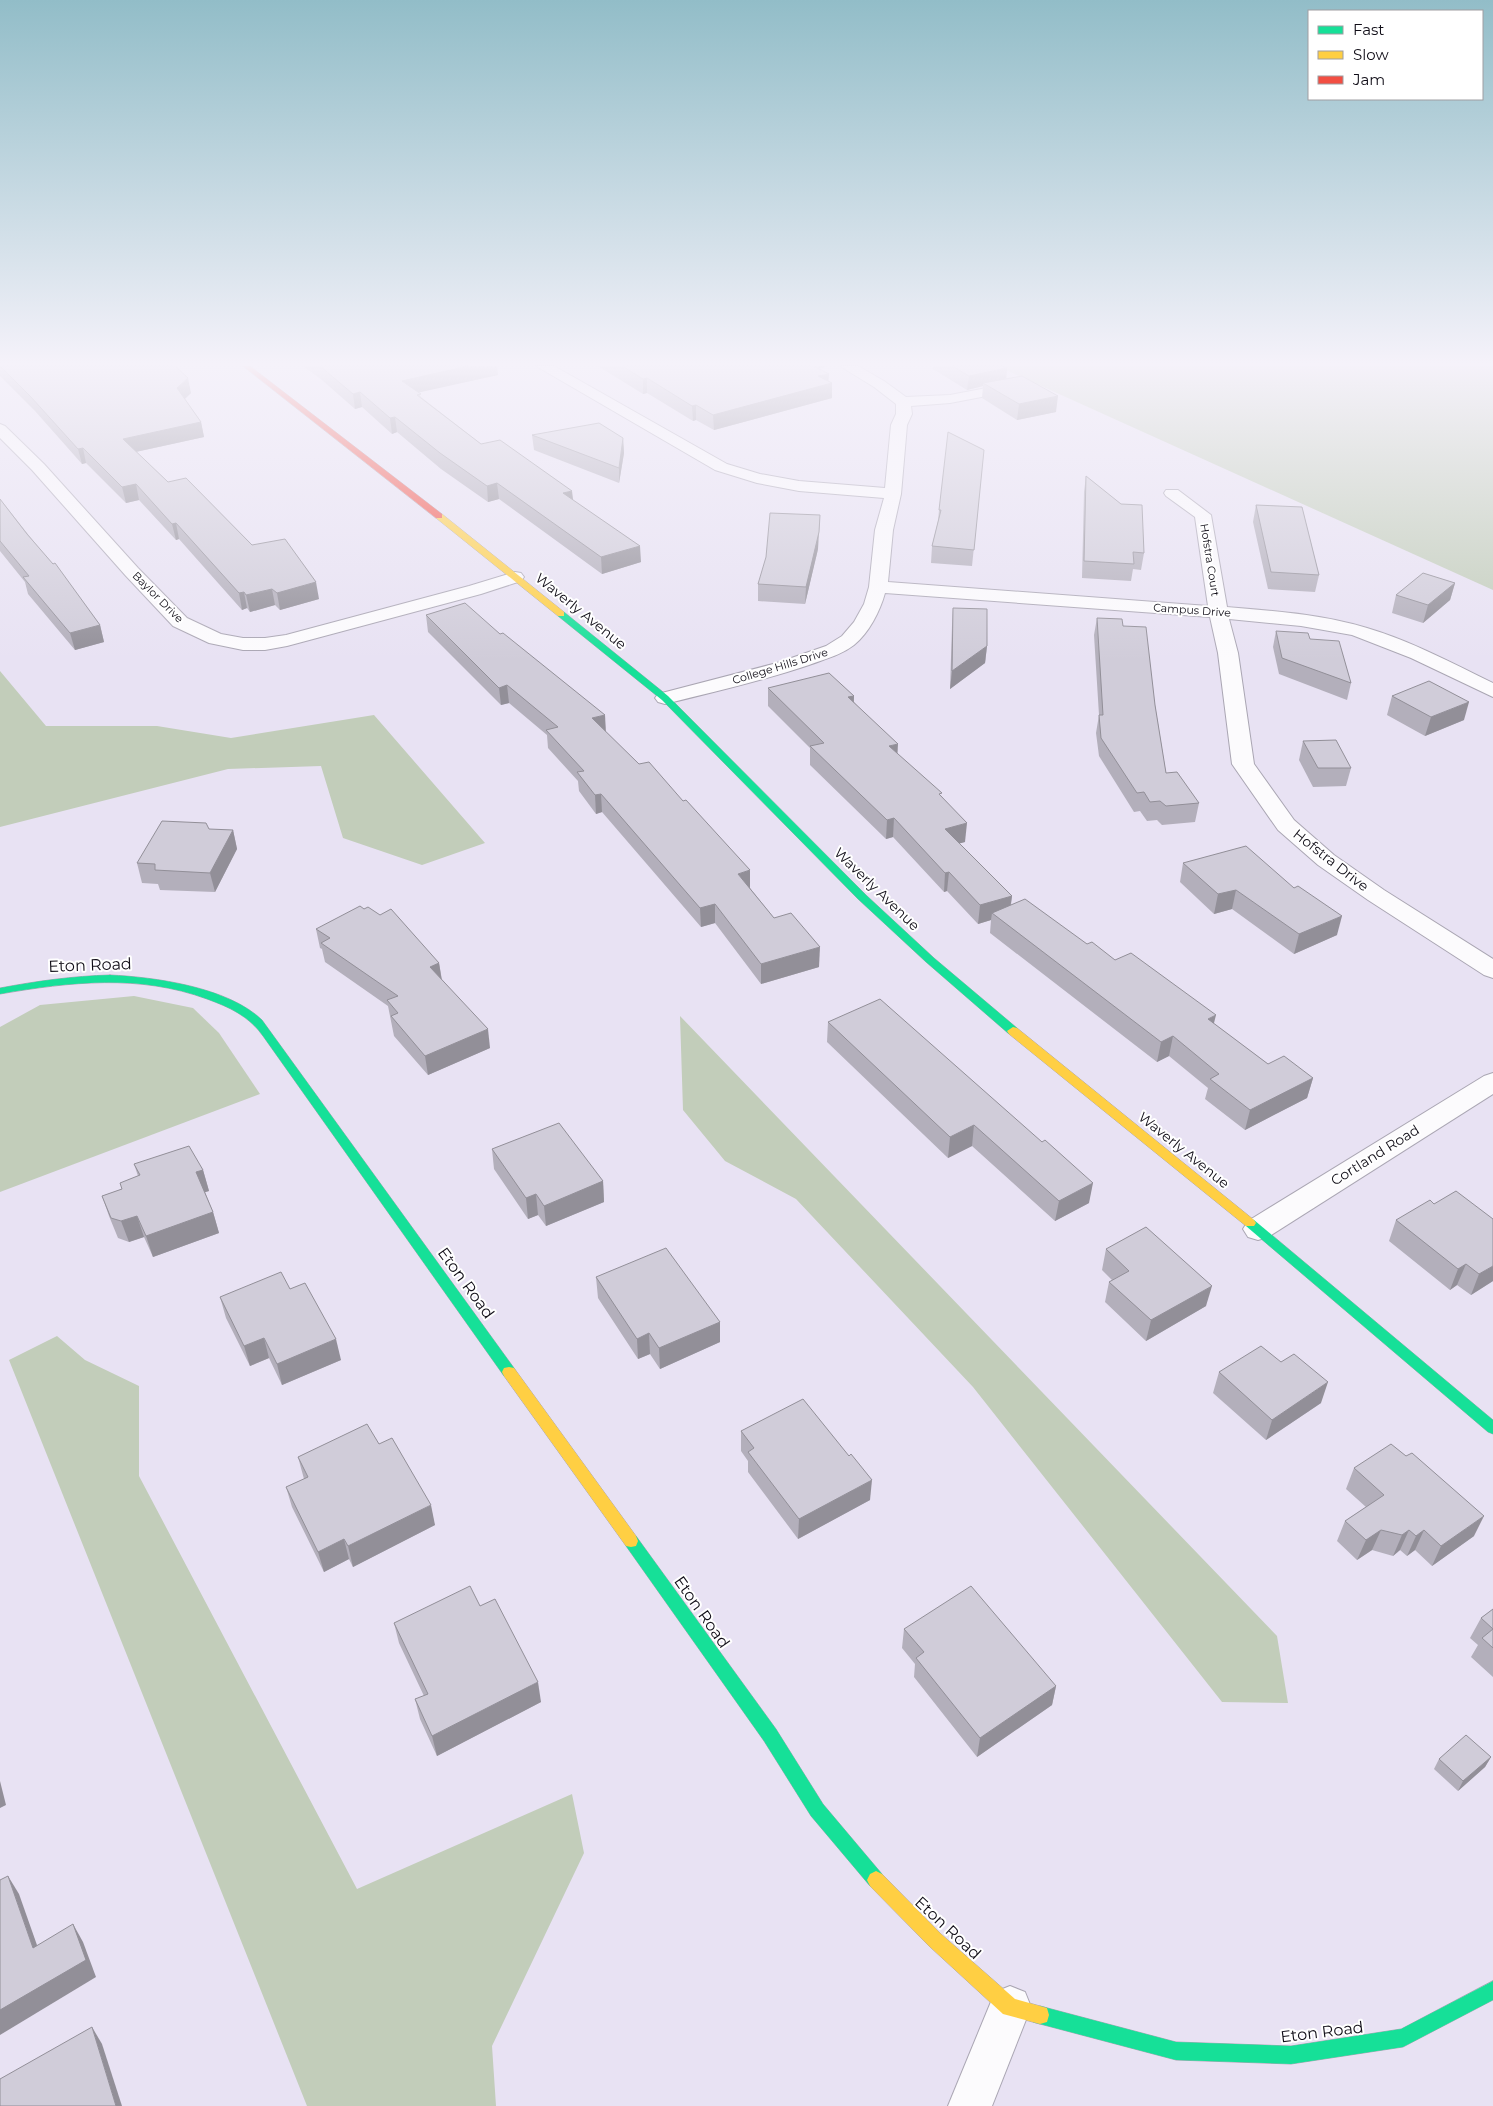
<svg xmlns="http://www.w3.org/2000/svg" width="1493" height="2106" font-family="Montserrat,sans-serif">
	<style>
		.green { fill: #c2cdba }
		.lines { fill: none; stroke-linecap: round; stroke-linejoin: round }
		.street-casing { stroke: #aaa6b3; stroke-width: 2 }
		.fast-casing { stroke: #aaa6b3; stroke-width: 1 }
		.slow-casing { stroke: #aaa6b3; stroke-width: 1 }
		.jam-casing { stroke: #aaa6b3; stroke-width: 1 }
		.street { fill: #fcfbfd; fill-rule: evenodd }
		.fast { fill: #16e098; fill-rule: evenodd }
		.slow { fill: #ffcf43; fill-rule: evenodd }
		.jam { fill: #f24e42; fill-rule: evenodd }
		.wall { fill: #b3afbb }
		.shaded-wall { fill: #928f98 }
		.building { fill: #d0ccd9; stroke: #928f98 }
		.labels { text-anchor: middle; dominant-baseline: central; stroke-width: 4; stroke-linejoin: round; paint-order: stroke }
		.far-street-label { font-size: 11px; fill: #100d17; stroke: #fff }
		.street-label { font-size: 14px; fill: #100d17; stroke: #fff }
		.near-street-label { font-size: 16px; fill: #100d17; stroke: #fff }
	</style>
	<rect width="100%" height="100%" fill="#e8e2f3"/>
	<!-- green -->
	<g class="green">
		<polygon points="997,366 1493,366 1493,590"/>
		<polygon points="0,671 46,726 157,726 231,738 374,715 485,843 422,865 343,838 321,766 228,769 0,827"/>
		<polygon points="134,996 193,1008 219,1033 260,1094 0,1192 0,1027 40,1005"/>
		<polygon points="680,1016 1277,1636 1288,1703 1222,1702 973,1387 796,1199 725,1161 683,1110"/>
		<polygon points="57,1336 85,1360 139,1386 139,1476 357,1889 572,1794 584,1853 492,2046 496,2106 307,2106 9,1360"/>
	</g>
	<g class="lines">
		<!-- street casing -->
		<g class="street-casing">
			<g id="street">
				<path d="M536,366H554L727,464L760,474L799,481L885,488L891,425L896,414V404L874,387L840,366H858L884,381L906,397L950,395L1018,382L1023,383L1025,386L1023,389L1018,390L950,403L911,406L912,414L907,425L901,494L893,530L888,582L1208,606L1195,517L1166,496L1164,493L1166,490H1178L1211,515L1227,607C1274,611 1321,614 1367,628C1411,641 1452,663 1493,683V697L1411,658L1352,635L1301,626L1229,619L1238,653L1254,764L1294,820L1334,855L1384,890L1493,959V978L1484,975L1368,900L1318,865L1278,830L1232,764L1218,653L1210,617L885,593C880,611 869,633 854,645C841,655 825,659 809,665C762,681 713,692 665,704L658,702L655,698L658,694L777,663L826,646L842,636L854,622L864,604L869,587L875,530L884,498L799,491L757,483L715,470Z"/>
				<polygon points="0,424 5,426 44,464 138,568 187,618 221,634 243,638 265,638 286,635 469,586 515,572 521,573 524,577 521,581 481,594 287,646 265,650 243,650 209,643 173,626 126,576 32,470 0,438"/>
				<polygon points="1493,1073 1493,1094 1268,1237 1258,1240 1248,1237 1243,1229 1248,1221 1484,1076"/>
				<polygon points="1010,1986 1025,1992 1031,2007 992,2106 948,2106 995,1992"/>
			</g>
		</g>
		<!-- fast casing -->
		<g class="fast-casing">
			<g id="fast">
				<polygon points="558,612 564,612 668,696 866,895 934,958 1017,1028 1019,1031 1017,1034 1009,1034 926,962 858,899 662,700 558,616"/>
				<path d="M110,975C154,977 228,987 262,1020L514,1368L516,1372L514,1376L509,1377L504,1376L263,1036C249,1016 229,1007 207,999C139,974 70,982 0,994V988C37,981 73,976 110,975Z"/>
				<polygon points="1250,1218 1254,1220 1493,1420 1493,1434 1488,1432 1246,1226 1244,1223 1246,1220"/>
				<polygon points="631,1535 636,1536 776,1729 823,1804 882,1874 885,1880 882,1886 876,1889 870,1886 811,1816 764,1741 626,1546 624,1541 626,1536"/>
				<polygon points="1493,1981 1493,2000 1403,2047 1291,2064 1176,2060 1040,2024 1033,2022 1031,2015 1033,2008 1040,2006 1176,2042 1291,2046 1401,2029"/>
			</g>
		</g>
		<!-- slow casing -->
		<g class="slow-casing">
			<g id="slow">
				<polygon points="436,514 442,514 564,612 564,616 558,616 436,518"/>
				<polygon points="1013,1027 1017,1028 1254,1220 1256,1223 1254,1226 1246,1226 1009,1034 1007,1031"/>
				<polygon points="509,1367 514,1368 636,1536 638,1541 636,1546 631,1547 626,1546 504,1376 502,1372 504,1368"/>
				<polygon points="876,1871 882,1874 941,1934 1015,1999 1047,2008 1049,2015 1047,2022 1040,2024 1003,2014 929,1946 870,1886 867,1880 870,1874"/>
			</g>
		</g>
		<!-- jam casing -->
		<g class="jam-casing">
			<polygon id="jam" points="243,366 250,366 442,514 442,518 436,518"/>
		</g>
		<!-- street -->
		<use href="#street" class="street"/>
		<!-- fast -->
		<use href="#fast" class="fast"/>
		<!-- slow -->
		<use href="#slow" class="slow"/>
		<!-- jam -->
		<use href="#jam" class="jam"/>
	</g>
	<!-- wall -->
	<g class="wall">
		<polygon points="0,366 191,393 185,399 201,422 204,437 136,452 168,482 252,545 319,599 280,610 275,605 250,612 247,608 242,610 179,539 176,540 139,500 126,503 86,463 82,464 35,411 0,376"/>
		<polygon points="303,366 497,366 498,375 418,392 421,397 481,444 573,500 641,562 602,574 499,499 488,502 441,469 397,432 392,434 362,407 355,409 322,380"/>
		<polygon points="598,366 828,366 818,369 829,374 828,381 832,383 832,398 714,430 696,420 693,421 647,393 643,394"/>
		<polygon points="933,366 1003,366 1007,368 1006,379 1056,412 1017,420 982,398 983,386 967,390 933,369"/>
		<polygon points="532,435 623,438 624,453 619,483 534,450"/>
		<polygon points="984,450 972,566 931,563 932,546 938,521 939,510"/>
		<polygon points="1086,476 1144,553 1141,570 1133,569 1131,581 1082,578 1084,492"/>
		<polygon points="0,499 100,625 104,642 75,650 28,594 25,582 0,551"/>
		<polygon points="1256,505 1319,575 1315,592 1268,589 1253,522"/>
		<polygon points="818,549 805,604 758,601 758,584"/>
		<polygon points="1455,583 1450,600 1423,623 1392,613 1396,595"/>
		<polygon points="953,608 987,646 985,663 950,689 952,625"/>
		<polygon points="426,615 606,732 750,888 774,918 819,967 761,984 715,923 701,927 602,812 596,814 579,791 578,781 548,748 547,735 509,703 501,705 428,632"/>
		<polygon points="1097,618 1123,626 1155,705 1166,773 1199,803 1195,822 1162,825 1157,820 1147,821 1140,811 1134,812 1099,756 1096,733 1099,715 1094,635"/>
		<polygon points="1276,631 1310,639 1351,683 1347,700 1279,674 1273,647"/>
		<polygon points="768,688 854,696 854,702 897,754 942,797 965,842 959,843 1012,896 1011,905 1087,944 1115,960 1214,1024 1268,1064 1313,1078 1307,1098 1245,1130 1205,1099 1208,1088 1169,1056 1157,1062 990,933 991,920 978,924 947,891 944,892 893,837 886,839 810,765 810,748 768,706"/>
		<polygon points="1392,696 1464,720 1425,736 1387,715"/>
		<polygon points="1303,741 1351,768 1346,786 1313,787 1299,760"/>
		<polygon points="233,830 237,849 215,892 160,890 158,884 142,883 137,863"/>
		<polygon points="1183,863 1337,935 1294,954 1232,909 1214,914 1180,882"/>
		<polygon points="316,929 439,963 442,980 490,1048 428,1075 394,1036 388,1006 325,962 322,949 320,948"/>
		<polygon points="828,1022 1089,1203 1055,1221 972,1146 948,1158 827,1042"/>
		<polygon points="492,1149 603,1181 604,1202 546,1226 538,1215 528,1219 494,1169"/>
		<polygon points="134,1164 203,1170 209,1191 205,1192 213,1212 219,1233 153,1257 144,1237 129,1242 118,1238 109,1216 102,1196 122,1189 138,1176"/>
		<polygon points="1434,1204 1493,1281 1471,1295 1457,1285 1450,1290 1389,1241 1396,1220"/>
		<polygon points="1106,1249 1206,1306 1146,1341 1105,1302 1109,1282 1112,1280 1102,1270"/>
		<polygon points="596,1277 720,1322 720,1342 660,1369 650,1354 638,1359 598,1298"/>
		<polygon points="290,1289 341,1360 282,1385 269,1358 250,1366 226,1318 220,1297"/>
		<polygon points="1219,1372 1321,1403 1266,1440 1213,1393"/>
		<polygon points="741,1431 870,1500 798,1539 748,1472 748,1461 741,1451"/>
		<polygon points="379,1444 435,1525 353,1567 349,1559 324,1572 292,1507 286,1487 304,1479 298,1457"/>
		<polygon points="1354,1468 1474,1536 1432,1566 1415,1550 1407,1556 1400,1550 1393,1556 1372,1550 1357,1560 1337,1541 1345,1521 1366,1507 1346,1489"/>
		<polygon points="480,1606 541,1702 437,1756 420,1719 415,1699 424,1696 399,1643 394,1623"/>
		<polygon points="1493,1609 1493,1677 1471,1657 1478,1645 1470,1638 1481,1618"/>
		<polygon points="904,1629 1056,1686 1052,1705 977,1757 914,1677 915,1664 902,1648"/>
		<polygon points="1491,1757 1485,1767 1458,1791 1434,1769 1439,1759"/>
	</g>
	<!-- shaded-wall -->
	<g class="shaded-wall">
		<polygon points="468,366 497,366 498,375 403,396 402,381"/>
		<polygon points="797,366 828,366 797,373"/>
		<polygon points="1007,368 1006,382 983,383 983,386 967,390 969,376"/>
		<polygon points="829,374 828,384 832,383 832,398 714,430 713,415 818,376"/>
		<polygon points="188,378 191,393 180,403 177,388"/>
		<polygon points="647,378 647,393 643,394 643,379"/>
		<polygon points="360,392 362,407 355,409 353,394"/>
		<polygon points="1058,396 1056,412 1017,420 1019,404"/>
		<polygon points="696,405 696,420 693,421 692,406"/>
		<polygon points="395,417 397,432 392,434 390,418"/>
		<polygon points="201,422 204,437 126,454 123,439"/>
		<polygon points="623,438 624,453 619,483 619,468"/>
		<polygon points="83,448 86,463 82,464 78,449"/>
		<polygon points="497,483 499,499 488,502 487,486"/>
		<polygon points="136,484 139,500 126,503 122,487"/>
		<polygon points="572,491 574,507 563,493"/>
		<polygon points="820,515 818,549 805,604 806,587"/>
		<polygon points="176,523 179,539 176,540 172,524"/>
		<polygon points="640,546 641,562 602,574 601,557"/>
		<polygon points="316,582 319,599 280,610 277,593"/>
		<polygon points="1455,583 1450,600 1423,623 1428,605"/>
		<polygon points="272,589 275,605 250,612 246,595"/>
		<polygon points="244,592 247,608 242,610 239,593"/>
		<polygon points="100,625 104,642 75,650 70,633"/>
		<polygon points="987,646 985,663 950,689 952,671"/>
		<polygon points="507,685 509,703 501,705 499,688"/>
		<polygon points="854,696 853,714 848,697"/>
		<polygon points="1469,702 1464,720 1425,736 1431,717"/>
		<polygon points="605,715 606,733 592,718"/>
		<polygon points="898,744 897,762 889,746"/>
		<polygon points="601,794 602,812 596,814 595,795"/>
		<polygon points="894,818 893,837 886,839 887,820"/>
		<polygon points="967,823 965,842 943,848 945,829"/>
		<polygon points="233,830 237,849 215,892 210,873"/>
		<polygon points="750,870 750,890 738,874"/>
		<polygon points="949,872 947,891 944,892 945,873"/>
		<polygon points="1236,890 1232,909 1214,914 1218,894"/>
		<polygon points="1012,896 1009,915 992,913 991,920 978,924 980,905"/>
		<polygon points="715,904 715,923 701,927 700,908"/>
		<polygon points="1342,916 1337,935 1294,954 1299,934"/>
		<polygon points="820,947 819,967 761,984 761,964"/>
		<polygon points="439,963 442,982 430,967"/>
		<polygon points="1216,1015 1211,1035 1208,1019"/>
		<polygon points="488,1029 490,1048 428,1075 425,1056"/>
		<polygon points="1173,1036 1169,1056 1157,1062 1161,1042"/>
		<polygon points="1313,1078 1307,1098 1245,1130 1250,1110"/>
		<polygon points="974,1125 972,1146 948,1158 950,1137"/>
		<polygon points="203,1170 209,1191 202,1193 196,1172"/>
		<polygon points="603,1181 604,1202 546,1226 544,1206"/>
		<polygon points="1093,1183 1089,1203 1055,1221 1059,1201"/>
		<polygon points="536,1194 538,1215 528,1219 526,1198"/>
		<polygon points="213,1212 219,1233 153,1257 146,1236"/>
		<polygon points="137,1216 144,1237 129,1242 121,1221"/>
		<polygon points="1466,1264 1457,1285 1450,1290 1458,1269"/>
		<polygon points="1493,1266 1493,1281 1471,1295 1479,1274"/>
		<polygon points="1212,1286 1206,1306 1146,1341 1151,1320"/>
		<polygon points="720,1322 720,1342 660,1369 659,1348"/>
		<polygon points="649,1333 650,1354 638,1359 637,1339"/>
		<polygon points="264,1338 269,1358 250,1366 244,1346"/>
		<polygon points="336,1339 341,1360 282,1385 277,1364"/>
		<polygon points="1328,1382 1321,1403 1266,1440 1272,1420"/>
		<polygon points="872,1480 870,1500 798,1539 799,1519"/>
		<polygon points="431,1505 435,1525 353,1567 348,1546"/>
		<polygon points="1484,1516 1474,1536 1432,1566 1441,1546"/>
		<polygon points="1381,1530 1372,1550 1357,1560 1366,1540"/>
		<polygon points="1409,1530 1400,1550 1393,1556 1402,1535"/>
		<polygon points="1424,1530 1415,1550 1407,1556 1416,1536"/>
		<polygon points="344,1539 349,1559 324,1572 318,1552"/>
		<polygon points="538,1682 541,1702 437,1756 432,1736"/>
		<polygon points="1056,1686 1052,1705 977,1757 980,1738"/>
		<polygon points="1491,1757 1485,1767 1458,1791 1463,1781"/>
		<polygon points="0,1781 6,1805 0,1808"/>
		<polygon points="8,1876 19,1894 44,1965 33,1948"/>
		<polygon points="73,1924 83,1942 96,1977 0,2035 0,2010"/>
		<polygon points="92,2027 102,2044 122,2106 116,2106"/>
	</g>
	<!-- building -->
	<g class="building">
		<polygon points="0,366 175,366 188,378 177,388 201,422 123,439 168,482 186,478 252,545 285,539 316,582 277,593 272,589 246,595 244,592 239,593 176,523 172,524 136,484 122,487 83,448 78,449 31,397"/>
		<polygon points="320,366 468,366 402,381 421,394 417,395 481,444 500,440 572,491 563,493 640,546 601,557 497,483 487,486 440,453 395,417 390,418 360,392 353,394"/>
		<polygon points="622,366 813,366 829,374 818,376 832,383 713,415 696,405 692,406 647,378 643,379"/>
		<polygon points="952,366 1003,366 1007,368 969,376"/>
		<polygon points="1022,376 1058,396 1019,404 983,383"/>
		<polygon points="599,423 623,438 619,468 532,435"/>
		<polygon points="948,432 984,450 974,550 932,546 941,510 939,510"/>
		<polygon points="1086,476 1121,504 1142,505 1144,553 1133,552 1134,564 1084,561"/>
		<polygon points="0,499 27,534 53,564 55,563 100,625 70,633 23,577 29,576 0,541"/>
		<polygon points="1256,505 1302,507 1319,575 1271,572"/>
		<polygon points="770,513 820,515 819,532 806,587 758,584 766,557"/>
		<polygon points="1423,573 1455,583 1428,605 1396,595"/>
		<polygon points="465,603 500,634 503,633 605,715 592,718 639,764 649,762 683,801 686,800 750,870 738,874 774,918 791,913 820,947 761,964 715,904 700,908 601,794 595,795 577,772 584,771 546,730 558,727 507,685 499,688 426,615"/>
		<polygon points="953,608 987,609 987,646 952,671"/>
		<polygon points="1097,618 1122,619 1123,626 1146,627 1155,705 1166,773 1177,772 1199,803 1166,806 1160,801 1150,802 1144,792 1137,793 1101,738 1099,715 1103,715"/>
		<polygon points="1276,631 1308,633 1310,639 1339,641 1351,683 1282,658"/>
		<polygon points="829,673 854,696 848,697 898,744 889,746 942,793 939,794 967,823 945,829 1012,896 980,905 949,872 945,873 894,818 887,820 810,746 824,743 768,688"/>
		<polygon points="1429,681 1469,702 1431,717 1392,696"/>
		<polygon points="1336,740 1351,768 1318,768 1303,741"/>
		<polygon points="162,821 206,823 209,829 233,830 210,873 155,870 155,864 137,863"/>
		<polygon points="1246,846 1294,888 1298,886 1342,916 1299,934 1236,890 1218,894 1183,863"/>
		<polygon points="1025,899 1087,944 1092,942 1115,960 1131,953 1216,1015 1208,1019 1268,1064 1284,1056 1313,1078 1250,1110 1210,1079 1219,1074 1173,1036 1161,1042 992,913"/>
		<polygon points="360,906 364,909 368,907 380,915 391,909 439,963 430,967 488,1029 425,1056 391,1016 398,1013 387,1000 398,996 321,943 330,938 316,929"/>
		<polygon points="880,999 1042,1142 1045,1140 1093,1183 1059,1201 974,1125 950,1137 828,1022"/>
		<polygon points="559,1123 603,1181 544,1206 536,1194 526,1198 492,1149"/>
		<polygon points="189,1146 203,1170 196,1172 213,1212 146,1236 137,1216 121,1221 111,1218 102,1196 122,1189 120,1183 140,1175 134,1164"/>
		<polygon points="1456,1191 1493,1219 1493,1266 1479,1274 1466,1264 1458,1269 1396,1220 1430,1200 1434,1204"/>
		<polygon points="1146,1227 1212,1286 1151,1320 1109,1282 1129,1271 1106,1249"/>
		<polygon points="666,1248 720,1322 659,1348 649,1333 637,1339 596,1277"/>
		<polygon points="281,1272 290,1289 305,1283 336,1339 277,1364 264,1338 244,1346 220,1297"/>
		<polygon points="1261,1346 1281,1362 1294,1354 1328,1382 1272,1420 1219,1372"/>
		<polygon points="803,1399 849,1456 851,1454 872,1480 799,1519 748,1452 754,1448 741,1431"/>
		<polygon points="367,1424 379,1444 392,1438 431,1505 348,1546 344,1539 318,1552 286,1487 308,1477 298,1457"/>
		<polygon points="1391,1444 1406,1456 1412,1453 1484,1516 1441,1546 1424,1530 1416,1536 1409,1530 1402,1535 1381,1530 1366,1540 1345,1521 1384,1495 1354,1468"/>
		<polygon points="470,1586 480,1606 495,1599 538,1682 432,1736 415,1699 428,1694 394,1623"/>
		<polygon points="971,1586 1056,1686 980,1738 916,1658 924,1652 904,1629"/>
		<polygon points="1493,1609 1493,1648 1482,1638 1493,1629 1481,1618"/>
		<polygon points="1466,1735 1491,1757 1463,1781 1439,1759"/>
		<polygon points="8,1876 33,1948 73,1924 86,1960 0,2010 0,1880"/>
		<polygon points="92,2027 116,2106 0,2106 0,2079"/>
	</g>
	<!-- sky -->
	<linearGradient id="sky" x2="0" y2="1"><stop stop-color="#92bdc8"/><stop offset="0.55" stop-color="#f5f2fa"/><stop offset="1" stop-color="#f5f2fa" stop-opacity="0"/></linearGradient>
	<rect width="1493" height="661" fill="url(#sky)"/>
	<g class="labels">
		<!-- far-street labels -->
		<g class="far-street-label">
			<text transform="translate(1210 560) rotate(81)">Hofstra Court</text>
			<text transform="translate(158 597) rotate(45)">Baylor Drive</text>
			<text transform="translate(1192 610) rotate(4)">Campus Drive</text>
			<text transform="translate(780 666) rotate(-17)">College Hills Drive</text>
		</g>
		<!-- street labels -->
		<g class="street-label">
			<text transform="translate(581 611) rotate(39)">Waverly Avenue</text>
			<text transform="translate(1331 860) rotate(38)">Hofstra Drive</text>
			<text transform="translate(877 889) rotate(44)">Waverly Avenue</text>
			<text transform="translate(1184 1150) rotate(39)">Waverly Avenue</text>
			<text transform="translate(1375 1155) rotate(-32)">Cortland Road</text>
		</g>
		<!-- near-street labels -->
		<g class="near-street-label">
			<text transform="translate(90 965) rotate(-2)">Eton Road</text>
			<text transform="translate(466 1283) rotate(54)">Eton Road</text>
			<text transform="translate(702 1612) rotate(55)">Eton Road</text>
			<text transform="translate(948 1928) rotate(43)">Eton Road</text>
			<text transform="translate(1322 2032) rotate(-7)">Eton Road</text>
		</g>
	</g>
	<!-- legend -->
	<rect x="1308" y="10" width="175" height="90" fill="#ffffff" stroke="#9f9ea2"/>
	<rect x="1318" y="26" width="25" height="8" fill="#16e098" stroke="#9f9ea2"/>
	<text x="1353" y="35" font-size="15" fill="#100d17">Fast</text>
	<rect x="1318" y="51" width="25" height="8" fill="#ffcf43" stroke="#9f9ea2"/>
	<text x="1353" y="60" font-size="15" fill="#100d17">Slow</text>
	<rect x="1318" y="76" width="25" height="8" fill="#f24e42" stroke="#9f9ea2"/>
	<text x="1353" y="85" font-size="15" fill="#100d17">Jam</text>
</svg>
